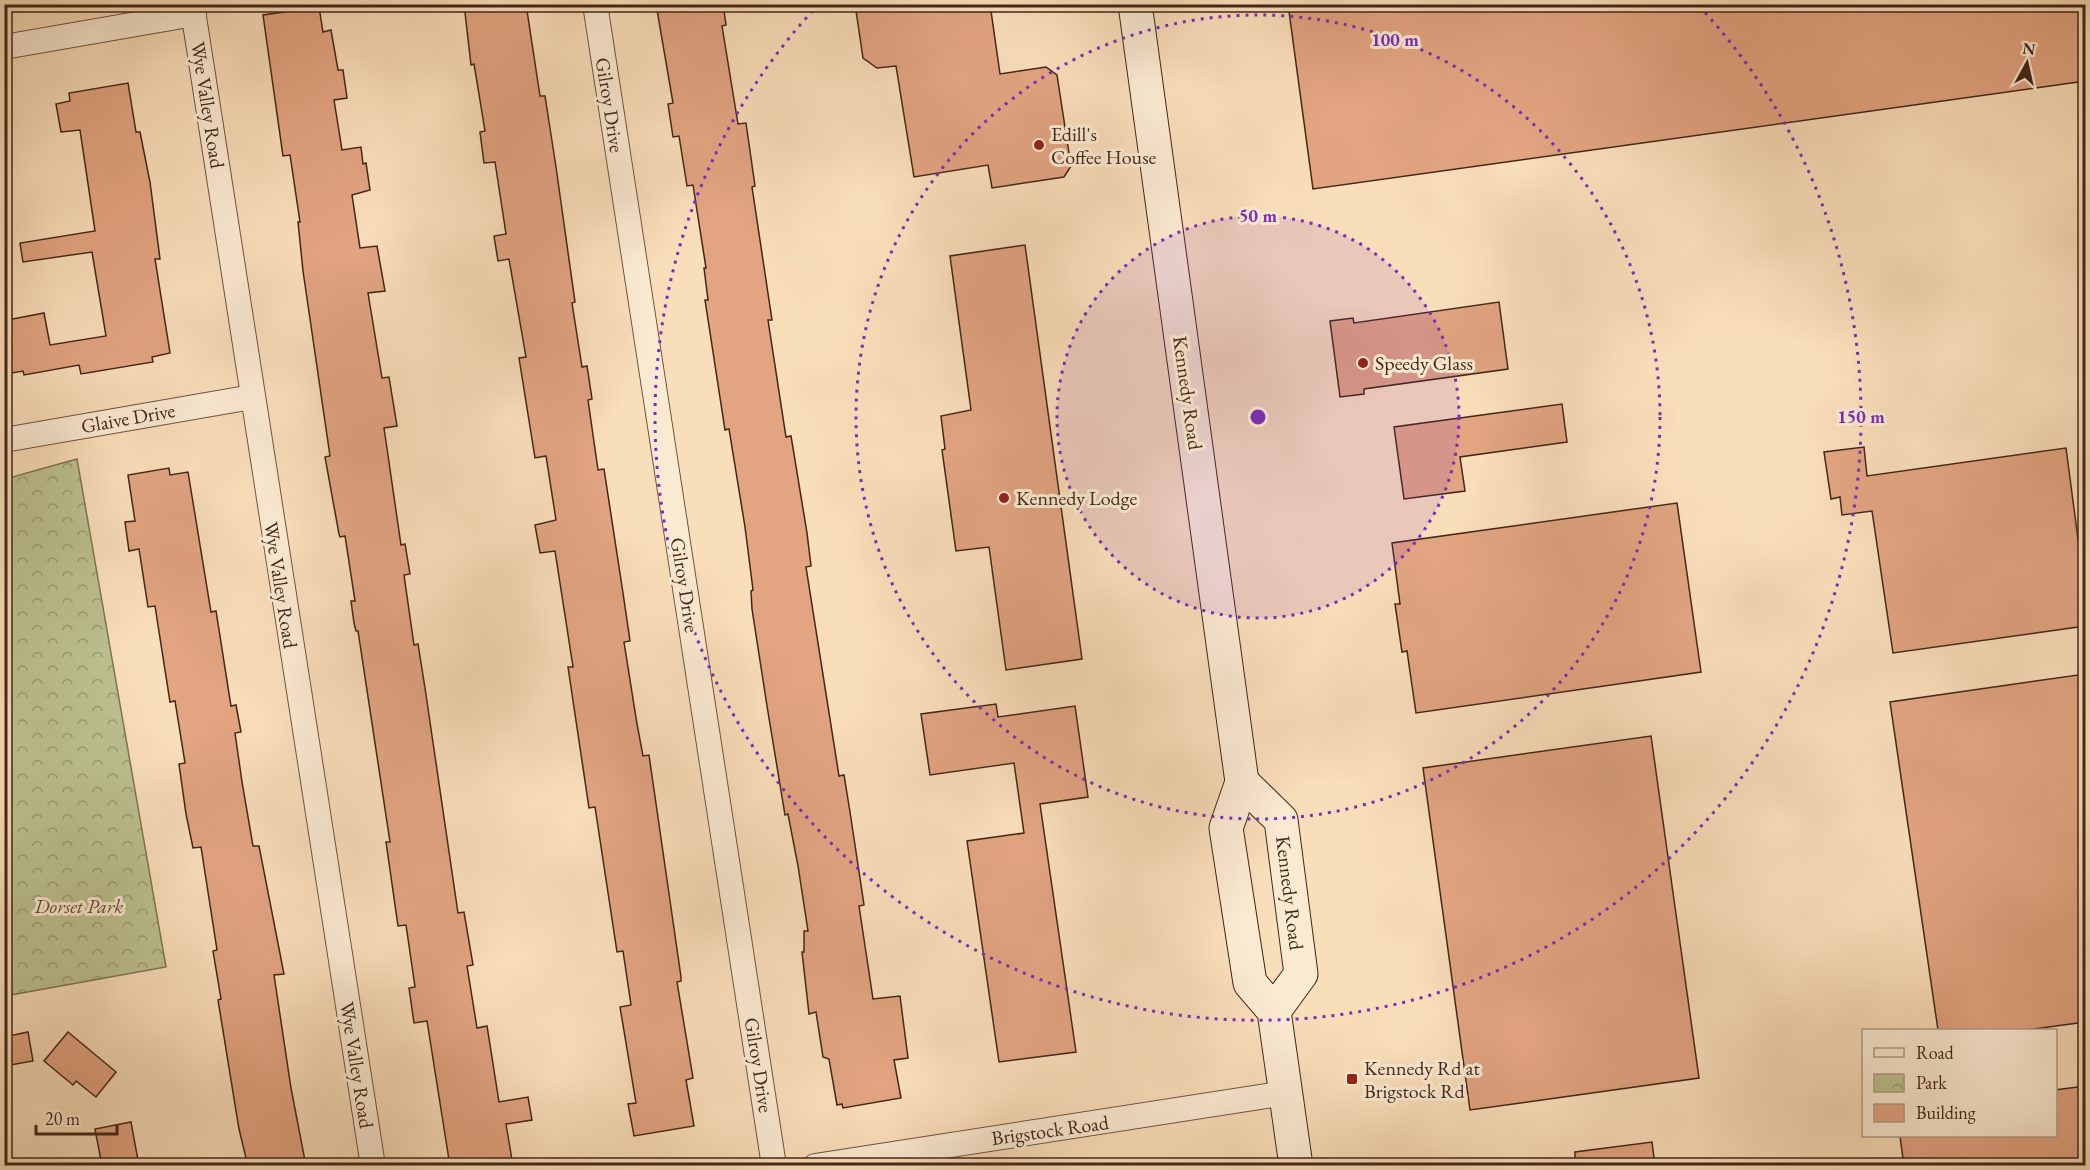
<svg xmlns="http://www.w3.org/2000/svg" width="2090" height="1170" font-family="'EB Garamond',serif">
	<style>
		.park { fill: url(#park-crowns); stroke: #807454; stroke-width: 1.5 }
		.building { fill: #e2a481; stroke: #432618; stroke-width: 1.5 }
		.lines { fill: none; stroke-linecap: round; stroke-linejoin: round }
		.street-casing { stroke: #705440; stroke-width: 26 }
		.secondary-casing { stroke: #432618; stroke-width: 35 }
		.street { stroke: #fbead2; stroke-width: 24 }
		.secondary { stroke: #fbead2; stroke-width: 33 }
		.ring { fill: none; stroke: #7b2cbf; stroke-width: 3; stroke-dasharray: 3 6 }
		.poi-dot { fill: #8f2418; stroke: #fbead2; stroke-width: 2 }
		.labels { text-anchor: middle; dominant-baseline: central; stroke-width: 6; stroke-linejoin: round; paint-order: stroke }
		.street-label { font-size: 20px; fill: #432618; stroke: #fbead2 }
		.poi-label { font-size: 20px; fill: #432618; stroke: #fbead2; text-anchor: start }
		.park-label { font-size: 20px; font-style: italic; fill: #614d36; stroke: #fbead2 }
		.centre { fill: #7b2cbf; stroke: #fbead2; stroke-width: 3 }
		.ring-label { font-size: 18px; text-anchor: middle; font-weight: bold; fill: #7b2cbf; stroke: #fbead2; stroke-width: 6; stroke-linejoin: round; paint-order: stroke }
	</style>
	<defs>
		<pattern id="park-crowns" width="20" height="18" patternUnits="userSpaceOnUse" patternTransform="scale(1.5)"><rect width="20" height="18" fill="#bcc190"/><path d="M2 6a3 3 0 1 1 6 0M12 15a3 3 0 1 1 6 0" fill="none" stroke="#9a9d75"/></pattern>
	</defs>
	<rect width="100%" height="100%" fill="#f9deba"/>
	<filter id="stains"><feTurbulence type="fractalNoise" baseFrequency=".00333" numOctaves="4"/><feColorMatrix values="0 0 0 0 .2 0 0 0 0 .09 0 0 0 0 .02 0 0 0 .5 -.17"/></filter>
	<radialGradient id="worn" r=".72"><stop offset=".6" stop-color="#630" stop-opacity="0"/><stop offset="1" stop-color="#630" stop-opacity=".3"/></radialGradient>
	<!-- park -->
	<polygon class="park" points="77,459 166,967 5,996 5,479"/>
	<!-- building -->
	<g class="building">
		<polygon points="464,4 526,4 540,96 545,96 556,167 575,302 572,303 582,367 587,366 592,399 588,400 598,470 604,469 623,593 630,641 624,642 637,724 643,756 649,755 681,977 681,981 677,982 693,1078 686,1080 694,1126 634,1136 628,1104 636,1103 620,1007 631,1005 623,951 617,952 595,807 589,808 568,667 573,667 555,551 540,553 535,525 556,520 546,456 535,458 519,358 526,357 509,259 498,261 494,236 506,234 495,162 484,163 480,132 485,131 474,64 471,65"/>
		<polygon points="656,4 723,4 726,25 722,26 738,124 746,123 755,186 752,187 772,320 768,320 786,437 791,436 807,533 811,566 806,567 839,776 844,775 850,812 864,905 859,906 873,999 900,996 908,1058 894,1060 901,1098 843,1108 842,1104 837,1105 829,1059 823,1057 816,1012 809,1014 802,952 804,952 804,931 808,931 798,866 788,814 785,815 767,706 752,609 751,591 753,590 745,527 729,429 725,430 705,300 708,300 704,268 706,268 693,185 687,186 679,136 673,137 668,104 673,103"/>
		<polygon points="855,4 990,4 1000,74 1046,67 1057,75 1071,166 1064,177 992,188 988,165 914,177 896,66 877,68 863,58"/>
		<polygon points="1288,4 2085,4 2085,81 1313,189"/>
		<polygon points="319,7 323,32 331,30 338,70 343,70 347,98 334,100 342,150 361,147 363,164 366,163 370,190 352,195 360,248 377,246 385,291 368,293 382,378 389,377 397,426 384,428 401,545 405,544 410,574 404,575 414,645 418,644 425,688 458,913 464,912 473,965 467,966 477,1028 487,1026 499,1102 528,1097 532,1120 506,1124 512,1160 482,1166 450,1166 427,1021 414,1023 409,988 415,987 406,925 398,926 386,842 390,842 358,631 356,631 354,623 351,601 355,601 345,536 340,537 339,534 325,457 330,456 303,271 298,222 300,222 290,155 283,156 263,15"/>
		<polygon points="128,83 136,132 140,132 150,182 160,259 155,259 170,353 152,357 153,362 81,374 79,365 24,375 23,371 12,373 7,350 12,348 7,320 44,313 50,345 106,336 92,252 23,262 20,243 95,231 80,130 61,132 56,104 70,101 69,93"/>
		<polygon points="1025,245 1082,659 1006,670 989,547 956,551 942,450 945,449 941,416 971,410 950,256"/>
		<polygon points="1499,302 1508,369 1364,389 1364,394 1340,397 1330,321 1353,318 1354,323"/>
		<polygon points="1562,404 1567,442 1460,457 1465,491 1404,499 1394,427"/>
		<polygon points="1864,447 1867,476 2066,448 2085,592 2085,626 1893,653 1872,511 1842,515 1840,497 1831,499 1824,452"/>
		<polygon points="169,468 170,475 188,472 211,612 216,611 231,706 236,705 241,732 235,733 242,782 253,846 259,846 284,974 274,975 291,1088 306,1166 248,1166 239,1129 218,1000 221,999 213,951 217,950 201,847 193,848 186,814 179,764 185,763 175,701 170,702 155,606 148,607 139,549 129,551 125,522 135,521 128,475"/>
		<polygon points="1677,503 1701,672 1416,713 1407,651 1402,652 1395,604 1400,604 1392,543"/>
		<polygon points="2085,674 2085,1022 2026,1030 1938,1030 1890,702"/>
		<polygon points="996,704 998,717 1075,706 1088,797 1040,804 1076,1052 999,1062 967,841 1024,833 1014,763 930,775 921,714"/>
		<polygon points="1651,736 1699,1078 1470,1110 1423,768"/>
		<polygon points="28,1032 33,1061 4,1066 4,1037"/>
		<polygon points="68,1032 116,1072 96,1097 76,1081 73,1085 44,1061"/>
		<polygon points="2085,1086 2085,1166 1904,1166 1900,1136 2055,1136 2055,1090"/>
		<polygon points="131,1122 139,1166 102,1166 95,1129"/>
		<polygon points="1652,1142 1655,1166 1575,1166 1575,1152"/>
	</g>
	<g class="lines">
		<!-- street casing -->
		<g class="street-casing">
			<g id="street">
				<polyline points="192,4 373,1166"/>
				<polyline points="595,4 774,1166"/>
				<polyline points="4,47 194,14"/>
				<polyline points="4,440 252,397"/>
				<polyline points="815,1166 1286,1093"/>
			</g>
		</g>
		<!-- secondary casing -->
		<g class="secondary-casing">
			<g id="secondary">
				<polyline points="1135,4 1242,782 1226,828 1250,983 1274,1011 1296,1166"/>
				<polyline points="1242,782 1281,820 1301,974 1274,1011"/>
			</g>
		</g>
		<!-- street -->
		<use href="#street" class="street"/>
		<!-- secondary -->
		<use href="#secondary" class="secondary"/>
	</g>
	<!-- distance rings -->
	<circle cx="1258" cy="417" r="201" fill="#7b2cbf" fill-opacity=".12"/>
	<g class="ring">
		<circle cx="1258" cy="417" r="201"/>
		<circle cx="1258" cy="417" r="402"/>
		<path d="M1699 6A603 603 0 1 1 817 6"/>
	</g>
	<!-- markers -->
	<g class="poi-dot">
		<circle cx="1039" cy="145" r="6"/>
		<circle cx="1363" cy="363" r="6"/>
		<circle cx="1004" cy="498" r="6"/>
		<rect x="1346" y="1073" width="12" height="12" rx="3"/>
	</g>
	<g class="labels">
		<!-- street labels -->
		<g class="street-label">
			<text transform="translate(208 105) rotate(81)">Wye Valley Road</text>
			<text transform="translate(610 105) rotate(81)">Gilroy Drive</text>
			<text transform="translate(1188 393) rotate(82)">Kennedy Road</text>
			<text transform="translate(128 418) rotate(-10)">Glaive Drive</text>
			<text transform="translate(281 585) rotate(81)">Wye Valley Road</text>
			<text transform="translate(685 585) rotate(81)">Gilroy Drive</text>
			<text transform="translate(1290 893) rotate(83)">Kennedy Road</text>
			<text transform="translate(357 1065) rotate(81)">Wye Valley Road</text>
			<text transform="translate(759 1065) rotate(81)">Gilroy Drive</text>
			<text transform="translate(1050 1130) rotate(-8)">Brigstock Road</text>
		</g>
		<!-- poi labels -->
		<g class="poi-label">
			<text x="1051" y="134">Edill's<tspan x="1051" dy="23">Coffee House</tspan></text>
			<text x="1375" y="363">Speedy Glass</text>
			<text x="1016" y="498">Kennedy Lodge</text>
			<text x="1364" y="1068">Kennedy Rd at<tspan x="1364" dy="23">Brigstock Rd</tspan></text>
		</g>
		<!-- park labels -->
		<g class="park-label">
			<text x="79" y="906">Dorset Park</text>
		</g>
	</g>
	<circle cx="1258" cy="417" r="9" class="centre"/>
	<g class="ring-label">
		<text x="1395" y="46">100 m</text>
		<text x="1258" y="222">50 m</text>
		<text x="1861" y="423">150 m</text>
	</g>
	<!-- margin -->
	<rect width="2090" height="1170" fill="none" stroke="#f9deba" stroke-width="24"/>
	<rect x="6" y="6" width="2078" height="1158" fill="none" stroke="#432618" stroke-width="3"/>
	<rect x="12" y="12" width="2066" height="1146" fill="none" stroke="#432618" stroke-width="1.5"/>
	<!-- legend -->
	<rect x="1862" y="1029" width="195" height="108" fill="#fbead2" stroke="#b19c88" stroke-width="1.5"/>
	<rect x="1874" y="1048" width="30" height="9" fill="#fbead2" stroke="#b19c88" stroke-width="1.5"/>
	<text x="1916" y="1059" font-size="18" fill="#432618">Road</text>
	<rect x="1874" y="1074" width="30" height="18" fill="url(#park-crowns)" stroke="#b19c88" stroke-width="1.5"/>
	<text x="1916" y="1089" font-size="18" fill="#432618">Park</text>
	<rect x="1874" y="1104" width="30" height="18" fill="#e2a481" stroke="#b19c88" stroke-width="1.5"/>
	<text x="1916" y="1119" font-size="18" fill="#432618">Building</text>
	<!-- north arrow -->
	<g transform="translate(2027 63) rotate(8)" stroke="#fbead2" stroke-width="4.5" paint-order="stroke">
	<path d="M0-4.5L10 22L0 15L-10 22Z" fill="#432618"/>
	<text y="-9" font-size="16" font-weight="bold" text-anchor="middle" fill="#432618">N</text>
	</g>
	<!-- scale -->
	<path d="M36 1125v9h81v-9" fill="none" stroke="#432618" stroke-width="3"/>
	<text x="45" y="1125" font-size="18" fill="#432618" stroke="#fbead2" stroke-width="4.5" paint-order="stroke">20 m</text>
	<rect width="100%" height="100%" filter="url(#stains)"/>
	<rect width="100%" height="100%" fill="url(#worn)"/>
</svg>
